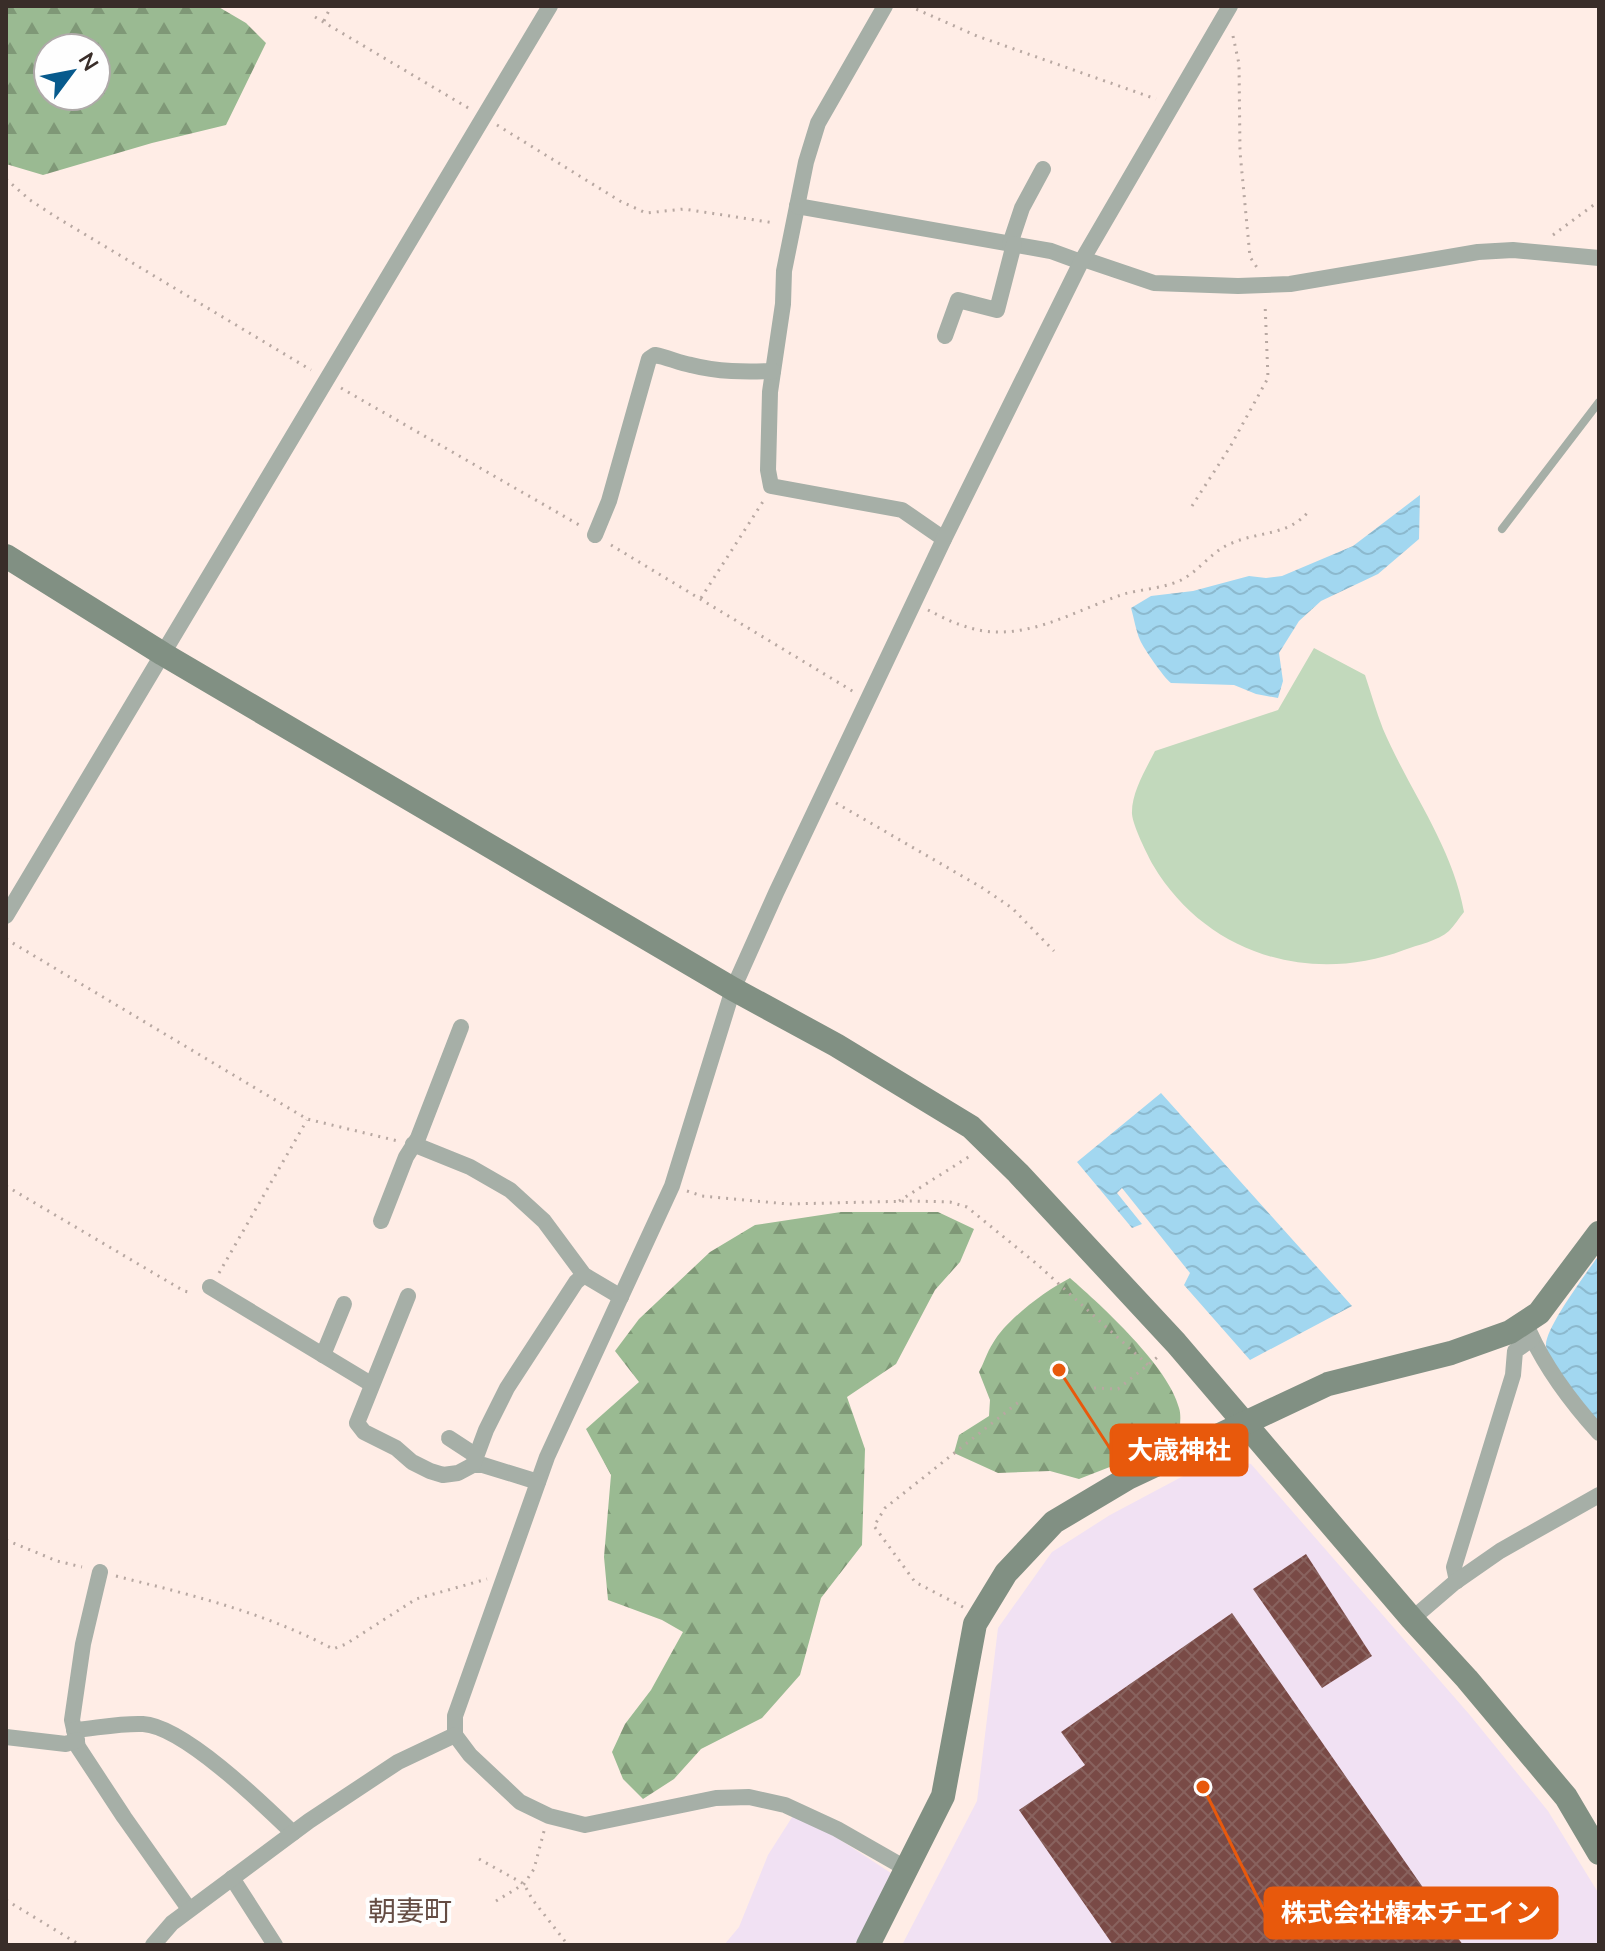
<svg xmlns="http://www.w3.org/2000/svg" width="1605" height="1951" font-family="'Nunito Sans','Noto Sans JP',sans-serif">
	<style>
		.industrial { fill: #f1e1f3 }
		.forest { fill: url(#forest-firs); fill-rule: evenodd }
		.pitch { fill: #c2d9bc }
		.water { fill: url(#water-waves) }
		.building { fill: url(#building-cross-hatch) }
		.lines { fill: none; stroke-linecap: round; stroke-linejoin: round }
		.path { stroke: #b8a8a2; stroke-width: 3; stroke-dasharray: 2 6; stroke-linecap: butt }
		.lane { stroke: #a6afa7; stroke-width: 8 }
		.street { stroke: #a6afa7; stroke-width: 16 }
		.secondary { stroke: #819083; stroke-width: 24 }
		.labels { text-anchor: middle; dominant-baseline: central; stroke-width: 8; stroke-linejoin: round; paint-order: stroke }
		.quarter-label { font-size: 28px; fill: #644c43; stroke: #fefefe }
		.leader { fill: none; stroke: #e8590c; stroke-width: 3 }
		.callout-dot { fill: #e8590c; stroke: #fefefe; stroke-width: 3 }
		.callout { fill: #e8590c; stroke: #e8590c; stroke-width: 3 }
		.callout-label { font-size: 26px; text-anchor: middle; font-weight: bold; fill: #fff }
	</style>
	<defs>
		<pattern id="forest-firs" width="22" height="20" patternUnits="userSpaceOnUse" patternTransform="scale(2)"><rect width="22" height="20" fill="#9aba92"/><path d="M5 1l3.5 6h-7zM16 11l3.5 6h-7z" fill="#7f9877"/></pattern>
		<pattern id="water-waves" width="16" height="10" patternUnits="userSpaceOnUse" patternTransform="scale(2)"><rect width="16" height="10" fill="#a2d7f0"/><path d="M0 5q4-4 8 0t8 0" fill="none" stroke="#8cb9ce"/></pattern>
		<pattern id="building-cross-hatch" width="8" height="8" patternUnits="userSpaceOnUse" patternTransform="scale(2)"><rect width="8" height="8" fill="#794a46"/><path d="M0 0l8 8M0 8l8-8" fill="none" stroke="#88625e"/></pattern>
	</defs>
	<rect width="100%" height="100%" fill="#ffede6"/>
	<!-- industrial -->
	<g class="industrial">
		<polygon points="1219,1457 1251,1464 1469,1714 1548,1811 1599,1894 1599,1945 902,1945 977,1801 998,1628 1052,1552 1110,1515"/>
		<polygon points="796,1811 891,1873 855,1945 724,1945 739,1927 768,1855"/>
	</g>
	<!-- forest -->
	<g class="forest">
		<path d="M6,6H217L246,23L266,43L226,125L152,143L43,175L6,164ZM48,48H96V96H48Z"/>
		<polygon points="841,1212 938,1212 974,1229 960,1262 935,1290 896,1364 847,1397 865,1449 862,1545 821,1598 800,1675 762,1718 701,1749 674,1779 643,1799 623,1779 612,1752 625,1724 651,1690 683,1632 662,1620 608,1600 604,1557 611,1475 586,1429 639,1382 615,1351 639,1319 710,1252 755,1225"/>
		<path d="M1070,1278C1102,1306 1169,1367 1179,1408C1182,1417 1179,1430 1179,1440L1079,1479L1050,1471L998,1473L954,1453L959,1435L989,1416L990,1400L979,1372C984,1363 987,1352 993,1343C1007,1319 1045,1291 1070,1278Z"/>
	</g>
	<!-- pitch -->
	<path class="pitch" d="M1314,648L1365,675C1371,693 1376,711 1383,729C1409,790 1452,845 1464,912C1459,918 1454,926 1449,931C1438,941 1417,945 1404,950C1309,986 1205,953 1153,865C1147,854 1133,826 1132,814C1131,793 1146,769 1155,751L1278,710Z"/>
	<!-- water -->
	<g class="water">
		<path d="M1420,495L1419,539L1378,574L1321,601L1299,621L1279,653L1283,681L1278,698L1256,694L1234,685L1171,683C1164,678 1144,649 1140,640C1136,631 1134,618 1131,608L1151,596L1193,591L1249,576L1266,578L1282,576L1353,546Z"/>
		<polygon points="1161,1093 1352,1306 1250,1360 1184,1285 1190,1273 1122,1188 1117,1193 1142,1224 1132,1228 1077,1162"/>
		<path d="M1599,1255V1423C1583,1403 1550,1371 1546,1346C1544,1329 1588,1271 1599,1255Z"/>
	</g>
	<!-- building -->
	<g class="building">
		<polygon points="1306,1554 1372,1656 1322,1688 1253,1589"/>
		<polygon points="1232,1613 1463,1945 1113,1945 1019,1810 1085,1765 1061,1732"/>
	</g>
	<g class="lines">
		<!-- path -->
		<g class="path">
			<polyline points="909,6 977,36 1156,99"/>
			<polyline points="315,17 470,109"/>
			<polyline points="324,21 331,6"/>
			<polyline points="1233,36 1239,64 1240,152 1250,257 1258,269"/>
			<polyline points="497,125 620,201 646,213 684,209 775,223"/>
			<polyline points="6,179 30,200 56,217 311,370"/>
			<polyline points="1553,235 1599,201"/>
			<polyline points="341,388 581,526"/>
			<polyline points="1192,506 1230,447 1268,378 1265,303"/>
			<polyline points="611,545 854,692"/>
			<polyline points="701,598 764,500"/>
			<path d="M928,610C938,615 949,621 961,625C1019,647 1070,612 1124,594C1142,589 1167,588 1183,579C1201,569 1213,550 1232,543C1260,531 1288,536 1309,511"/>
			<polyline points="836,803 981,887 1012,908 1054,951"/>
			<polyline points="6,939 307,1119 398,1141"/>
			<polyline points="6,1186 184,1291 193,1293"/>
			<polyline points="687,1191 702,1196 788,1204 913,1201 950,1202 967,1207 1038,1265 1148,1365"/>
			<polyline points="899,1201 970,1156"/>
			<polyline points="219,1273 307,1120"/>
			<polyline points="1094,1388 1118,1389 1160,1355"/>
			<polyline points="6,1540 57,1561 82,1567"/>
			<path d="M116,1576C191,1595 264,1612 333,1649L346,1644L416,1599L487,1579"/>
			<polyline points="963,1607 915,1582 874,1526 885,1508 1020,1401"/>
			<polyline points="479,1859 524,1884 532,1899 568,1945"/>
			<polyline points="6,1900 80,1945"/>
			<polyline points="496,1901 524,1884 534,1869 544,1831"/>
		</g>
		<!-- lane -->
		<polyline class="lane" points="1502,529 1599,402"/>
		<!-- street -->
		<g class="street">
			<polyline points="885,6 818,123 806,162 784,271 783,304 770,392 768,470 771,486 902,510 944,539"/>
			<polyline points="797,206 1051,251 1081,262"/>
			<polyline points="1010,244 1022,208 1043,169"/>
			<polyline points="1083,259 1154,283 1238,286 1290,284 1478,252 1513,250 1599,258"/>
			<polyline points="945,336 958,300 997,310 1014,244"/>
			<path d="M595,535L609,501L649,359L655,355C667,357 679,363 691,365C718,372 745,372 773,371"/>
			<polyline points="6,916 550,6"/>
			<polyline points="413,1144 470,1167 510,1190 544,1221 584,1275 621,1297"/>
			<polyline points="381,1221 406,1157 418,1138 461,1027"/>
			<polyline points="210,1287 371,1384"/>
			<polyline points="408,1296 357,1423 364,1432 396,1448 412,1462 430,1471 443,1475 458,1473 473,1465 483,1465 538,1482"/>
			<path d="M1529,1331C1546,1369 1571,1402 1599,1433"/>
			<polyline points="323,1355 344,1304"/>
			<polyline points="449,1438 475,1455"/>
			<polyline points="473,1465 486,1430 507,1388 576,1282 584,1275"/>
			<polyline points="100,1572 83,1644 72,1720 78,1747 124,1817 189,1909"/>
			<polyline points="1457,1581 1454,1567 1513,1375 1515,1351 1532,1339"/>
			<polyline points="1412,1619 1454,1583 1500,1551 1599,1495"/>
			<path d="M74,1730C97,1728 121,1723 143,1724C183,1726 263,1804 293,1833"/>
			<polyline points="6,1737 66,1744 77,1740"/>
			<polyline points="907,1869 837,1829 785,1805 749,1797 716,1798 585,1825 549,1816 520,1802 470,1755 455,1735 455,1716 547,1457 672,1186 733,989 776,893 944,539 1081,262 1230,6"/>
			<polyline points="232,1878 275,1945"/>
			<polyline points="153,1945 172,1923 309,1821 398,1762 455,1735"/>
		</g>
		<!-- secondary -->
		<g class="secondary">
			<polyline points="6,556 163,654 733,989 836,1045 971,1127 1018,1173 1176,1343 1412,1619 1467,1679 1566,1797 1599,1853"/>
			<polyline points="868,1945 943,1796 975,1624 1006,1573 1054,1522 1128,1478 1328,1384 1451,1353 1510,1332 1539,1313 1599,1233"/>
		</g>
	</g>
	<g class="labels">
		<!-- quarter labels -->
		<g class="quarter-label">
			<text x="410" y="1912">朝妻町</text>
		</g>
	</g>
	<!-- callouts -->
	<path class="leader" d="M1059 1370L1111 1450M1203 1787L1265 1913"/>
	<g class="callout-dot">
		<circle cx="1059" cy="1370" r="8"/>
		<circle cx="1203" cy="1787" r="8"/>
	</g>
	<g class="callout">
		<rect x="1111" y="1425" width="136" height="50" rx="8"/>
		<rect x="1265" y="1888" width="292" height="50" rx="8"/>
	</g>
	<g class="callout-label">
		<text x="1179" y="1459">大歳神社</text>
		<text x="1411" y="1922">株式会社椿本チエイン</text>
	</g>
	<!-- border -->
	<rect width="1605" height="1951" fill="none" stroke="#392d29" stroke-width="16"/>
	<!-- north arrow -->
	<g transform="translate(72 72) rotate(58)"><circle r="38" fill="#fefefe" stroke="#afaaa9" stroke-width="2"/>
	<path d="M0-6L14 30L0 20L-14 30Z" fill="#075a8d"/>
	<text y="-12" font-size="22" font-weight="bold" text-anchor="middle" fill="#392d29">N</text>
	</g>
</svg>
